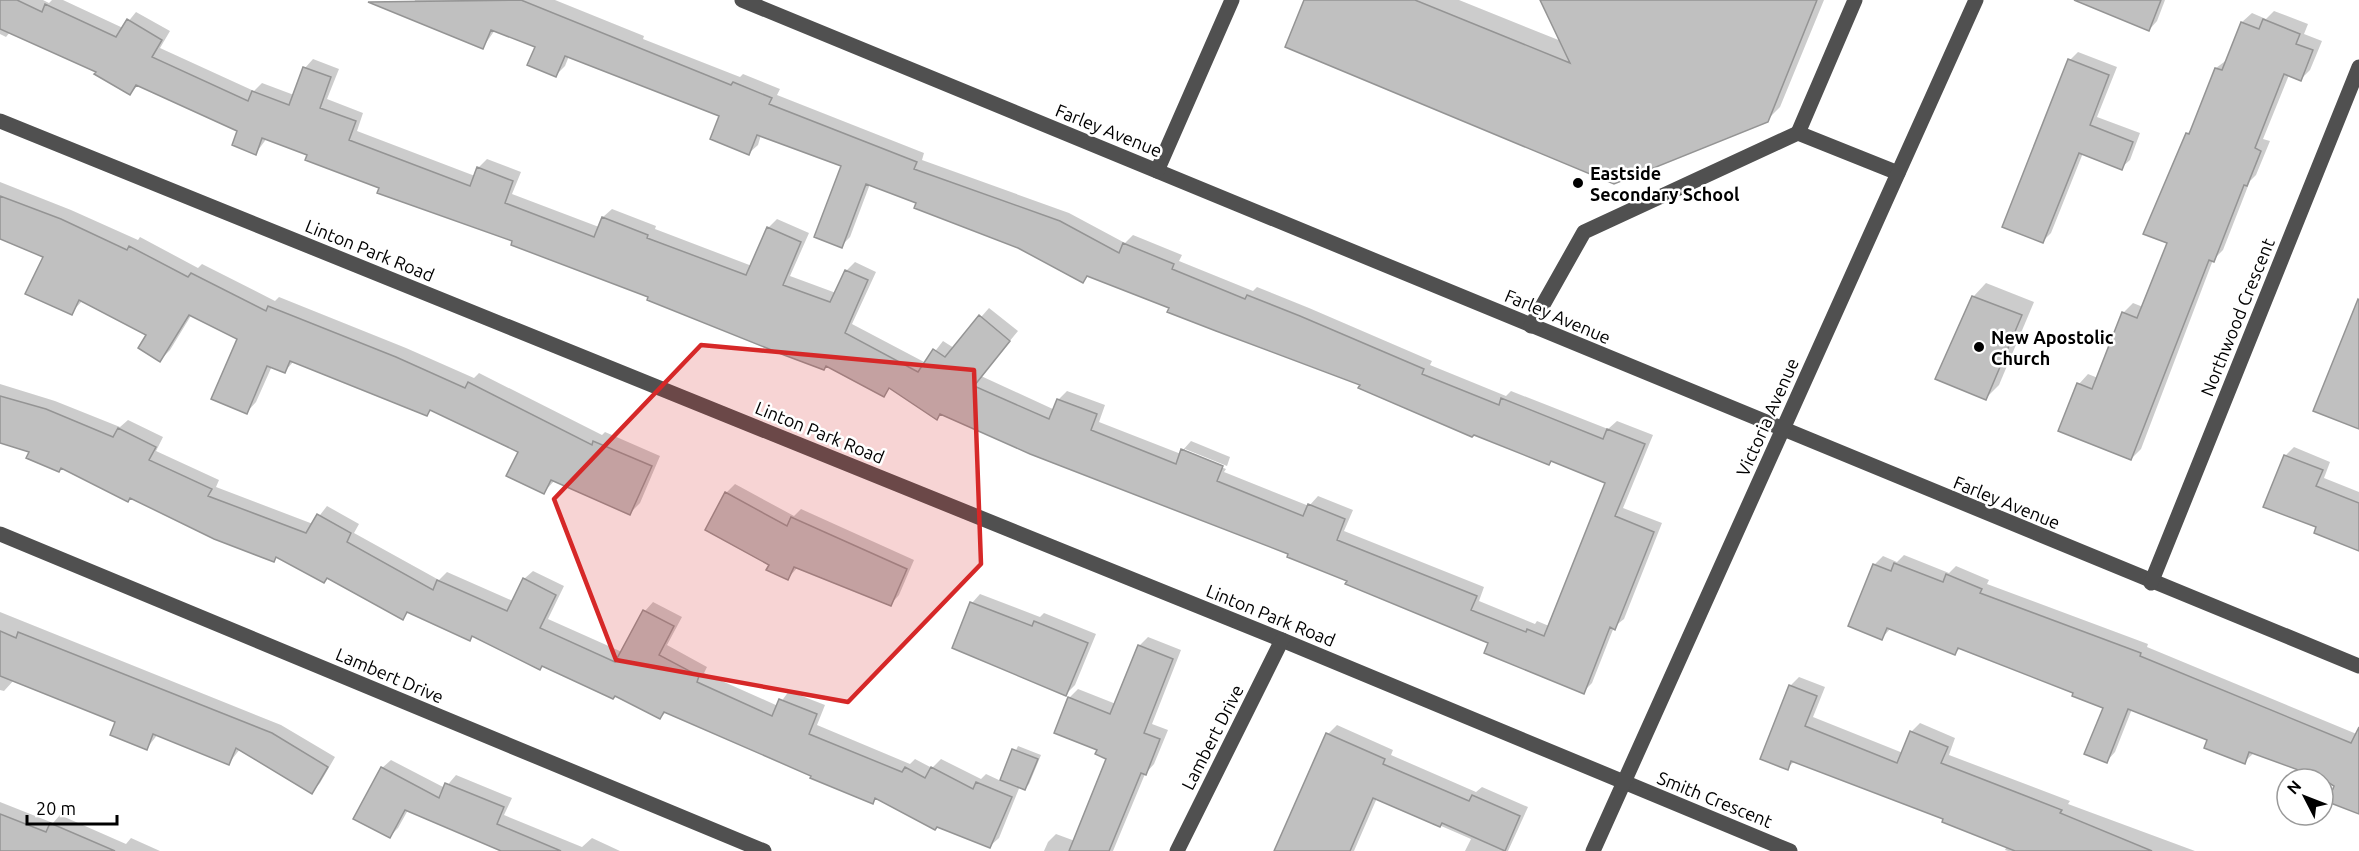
<svg xmlns="http://www.w3.org/2000/svg" width="2359" height="851" font-family="Ubuntu,sans-serif">
	<style>
		.shadow { fill: #0003 }
		.building { fill: #c0c0c0; stroke: #949494; stroke-width: 1.5 }
		.lines { fill: none; stroke-linecap: round; stroke-linejoin: round }
		.minor { stroke: #505050; stroke-width: 15 }
		.marked { fill: #d62828; fill-opacity: 0.2; stroke: #d62828; stroke-width: 4.5; stroke-linejoin: round }
		.poi-dot { fill: #000; stroke: #fff; stroke-width: 2 }
		.labels { text-anchor: middle; dominant-baseline: central; stroke-width: 5; stroke-linejoin: round; paint-order: stroke }
		.street-label { font-size: 18px; fill: #000; stroke: #fff }
		.poi-label { font-size: 18px; font-weight: bold; fill: #000; stroke: #fff; text-anchor: start }
	</style>
	<rect width="100%" height="100%" fill="#fff"/>
	<!-- shadow -->
	<g class="shadow">
		<polygon points="0,0 43,0 49,3 52,0 63,0 123,28 136,12 170,31 160,48 254,91 262,83 294,95 305,68 313,59 339,69 327,99 363,113 357,131 475,176 478,168 487,159 521,172 512,194 599,227 603,217 612,209 656,226 655,229 752,266 768,228 777,219 809,233 790,276 836,293 846,271 855,262 876,272 852,324 926,363 943,341 954,348 989,308 1018,331 981,376 1055,410 1058,400 1067,391 1105,405 1099,422 1181,454 1183,450 1191,441 1230,457 1227,466 1185,449 1185,452 1226,469 1224,472 1309,506 1318,496 1353,510 1344,531 1484,587 1479,601 1535,624 1537,621 1549,626 1607,482 1552,460 1549,463 1362,384 1089,275 1082,281 1019,246 870,184 850,237 841,246 843,165 761,135 758,145 749,153 721,115 569,56 565,66 556,75 537,46 495,30 483,47 410,16 415,0 555,0 644,36 643,39 740,77 743,74 780,89 777,95 924,153 922,160 1069,213 1125,243 1133,235 1182,255 1179,261 1253,291 1257,287 1309,308 1432,361 1430,365 1506,396 1511,391 1608,429 1617,421 1653,435 1623,508 1662,523 1624,619 1614,627 1592,683 1583,692 1490,643 1290,553 941,413 936,418 891,387 884,395 827,365 824,368 267,138 256,153 239,130 139,84 130,94 98,71 10,32 6,37 0,34"/>
		<polygon points="1305,0 1459,0 1561,41 1542,0 1824,0 1780,107 1767,120"/>
		<polygon points="2096,0 2165,0 2157,21 2149,30"/>
		<polygon points="2274,11 2308,24 2304,34 2322,41 2310,70 2301,79 2289,75 2263,139 2270,141 2256,175 2250,181 2223,250 2213,260 2141,449 2131,459 2079,384 2088,374 2098,378 2123,313 2133,303 2143,307 2169,242 2187,134 2193,128 2216,68 2228,59 2242,22 2252,13 2266,19"/>
		<polygon points="2078,52 2117,67 2097,117 2140,133 2130,160 2121,168 2083,153 2051,233 2043,241 2070,60"/>
		<polygon points="0,182 71,210 138,240 140,237 198,268 202,264 275,301 279,297 406,348 474,378 479,373 602,435 605,432 660,456 640,503 630,513 555,480 544,492 520,451 432,409 427,414 294,361 285,371 272,366 256,402 247,412 239,338 192,314 170,350 160,360 148,334 83,300 71,313 45,256 0,238"/>
		<polygon points="1986,283 2034,302 1999,385 1986,398 1973,297"/>
		<polygon points="0,384 55,401 120,427 128,420 163,437 156,451 219,480 216,487 313,524 327,506 359,524 354,533 439,580 447,572 513,601 524,579 533,571 564,586 548,619 622,652 645,611 653,602 682,617 667,645 707,667 704,673 778,706 789,691 825,705 817,725 910,764 915,759 932,768 941,759 981,779 986,774 1001,781 1018,746 1041,755 1029,784 1025,788 1020,786 999,838 990,846 877,797 872,802 666,712 660,718 616,694 473,635 469,639 409,611 403,618 328,577 278,556 274,560 31,451 0,441"/>
		<polygon points="2294,447 2330,462 2324,478 2359,492 2359,549 2318,526 2285,456"/>
		<polygon points="735,484 794,516 801,509 914,560 899,595 891,604 798,567 788,578 771,564 726,493"/>
		<polygon points="1904,555 1949,573 1956,566 1989,580 1987,584 2148,644 2147,647 2359,735 2359,812 2336,785 2254,753 2244,762 2209,739 2132,709 2115,752 2107,761 2105,707 2075,692 1960,648 1955,653 1890,629 1882,638 1874,565 1883,556 1897,562"/>
		<polygon points="980,594 1040,617 1044,613 1096,634 1075,685 1066,694 954,647 972,603"/>
		<polygon points="0,612 281,725 335,757 320,783 311,792 240,749 229,763 158,734 147,748 117,722 14,680 4,691 0,690"/>
		<polygon points="1148,637 1181,650 1152,724 1168,730 1154,764 1145,774 1113,851 1044,851 1048,842 1056,834 1075,841 1108,758 1099,749 1069,698 1078,689 1116,704 1139,646"/>
		<polygon points="1799,677 1825,687 1813,717 1903,753 1911,732 1920,723 1955,738 1949,755 2070,801 2068,804 2195,851 2008,851 2005,850 2007,846 1945,818 1795,761 1787,768 1790,686"/>
		<polygon points="1337,725 1393,750 1391,755 1476,792 1482,787 1528,807 1508,851 1465,851 1471,839 1377,798 1354,851 1277,851 1328,734"/>
		<polygon points="391,760 445,788 456,775 512,798 504,815 582,847 592,838 620,851 505,851 408,810 398,828 389,837 382,768"/>
		<polygon points="0,802 53,823 60,815 126,844 131,838 160,851 0,851"/>
	</g>
	<!-- building -->
	<g class="building">
		<polygon points="0,0 17,0 42,12 45,4 116,37 127,19 162,40 152,57 248,101 252,91 289,105 303,67 331,77 320,108 356,121 349,140 470,186 477,167 513,181 505,203 594,237 602,217 648,235 647,238 746,275 767,227 801,242 783,285 830,302 845,270 868,280 845,333 918,372 933,349 945,357 979,315 1010,341 974,386 1049,419 1057,399 1097,414 1091,430 1176,464 1181,449 1223,466 1217,481 1303,516 1308,504 1345,519 1337,540 1477,596 1471,610 1526,632 1527,629 1544,636 1605,483 1551,461 1549,465 1474,435 1472,437 1358,388 1360,385 1216,331 1167,312 1169,308 1087,276 1083,283 1018,248 914,208 916,203 866,184 842,248 814,237 841,166 757,135 749,155 710,139 719,116 565,56 556,77 527,65 535,47 491,30 483,49 368,2 521,0 731,85 733,82 772,98 769,104 917,162 914,169 1060,221 1119,253 1123,243 1174,264 1172,269 1245,299 1247,295 1300,316 1424,369 1422,374 1499,405 1501,398 1603,439 1607,429 1645,444 1615,516 1654,532 1615,630 1610,627 1584,694 1484,653 1488,643 1345,584 1347,581 1287,557 1288,554 1030,454 940,414 937,420 889,388 884,397 826,366 824,370 784,355 647,300 648,297 511,245 512,241 377,193 379,188 305,160 307,155 262,138 256,155 232,145 237,131 136,85 130,95 94,74 96,72 0,29"/>
		<polygon points="1304,0 1415,0 1570,63 1540,0 1817,0 1768,122 1614,184 1285,47"/>
		<polygon points="2074,0 2161,0 2149,31"/>
		<polygon points="2263,19 2300,34 2296,44 2313,50 2301,81 2284,74 2255,148 2261,151 2247,186 2244,185 2214,262 2209,260 2131,460 2058,431 2077,383 2092,389 2122,312 2137,318 2167,243 2143,234 2186,133 2189,134 2215,68 2222,70 2241,22 2259,29"/>
		<polygon points="2068,59 2109,75 2090,125 2133,142 2122,170 2079,153 2043,243 2002,227"/>
		<polygon points="0,196 61,219 127,250 129,246 188,277 191,273 266,311 268,306 396,357 465,388 468,382 592,445 593,441 652,466 630,515 551,480 544,494 506,476 518,452 430,410 427,416 290,361 285,373 267,366 247,414 211,399 237,339 189,315 160,362 138,348 146,335 79,300 72,315 25,294 43,257 0,239"/>
		<polygon points="1972,296 2022,315 1986,400 1935,379"/>
		<polygon points="2358,299 2359,300 2359,429 2313,411"/>
		<polygon points="0,396 46,409 113,437 118,428 156,447 149,460 212,489 208,496 306,533 317,514 351,533 347,542 433,590 437,580 507,611 523,578 556,595 540,628 615,662 643,610 674,626 659,655 699,676 697,682 772,716 779,699 817,714 809,734 902,772 905,767 925,778 931,767 973,789 976,782 1012,797 990,848 937,827 935,830 875,798 873,804 810,778 811,776 664,712 660,719 615,696 613,699 542,666 540,670 472,636 470,641 407,612 403,620 327,578 324,583 276,557 274,562 214,539 130,498 128,502 61,468 59,472 26,458 29,452 0,443"/>
		<polygon points="2284,455 2323,470 2316,486 2359,503 2359,551 2314,533 2316,527 2263,507"/>
		<polygon points="725,492 787,526 791,517 907,569 891,606 794,567 788,580 766,570 769,565 705,530"/>
		<polygon points="1894,563 1943,582 1946,574 1982,589 1980,593 2141,653 2140,656 2351,743 2359,727 2359,814 2328,802 2334,786 2323,779 2249,752 2245,764 2204,748 2207,740 2128,709 2107,763 2084,754 2103,708 2072,696 2073,693 1958,648 1955,655 1887,628 1882,640 1848,626 1873,564 1891,571"/>
		<polygon points="970,602 1032,626 1034,621 1088,643 1066,696 952,648"/>
		<polygon points="0,631 16,638 18,632 272,733 328,767 312,794 236,748 229,765 153,734 147,750 110,735 115,722 0,676"/>
		<polygon points="1138,645 1173,659 1144,733 1160,739 1146,775 1141,773 1109,851 1069,851 1106,759 1095,754 1097,750 1054,733 1068,697 1110,714"/>
		<polygon points="1789,685 1817,696 1805,726 1897,763 1910,731 1948,747 1941,763 2062,810 2060,813 2152,851 2015,851 1942,822 1943,819 1791,761 1788,770 1760,759"/>
		<polygon points="1326,733 1385,759 1383,764 1469,801 1472,795 1520,816 1505,851 1442,823 1440,827 1373,798 1350,851 1274,851"/>
		<polygon points="1012,749 1038,759 1025,790 1000,780"/>
		<polygon points="381,767 439,798 445,783 504,807 497,824 561,851 501,851 405,810 390,838 353,819"/>
		<polygon points="0,814 46,832 50,823 115,851 0,851"/>
	</g>
	<g class="lines">
		<!-- minor -->
		<g class="minor">
			<polyline points="742,0 2359,666"/>
			<polyline points="0,121 1282,640 1790,851"/>
			<polyline points="1798,133 1855,0"/>
			<polyline points="1157,171 1232,0"/>
			<polyline points="1531,326 1584,232 1798,133 1898,173"/>
			<polyline points="0,534 764,851"/>
			<polyline points="2151,583 2359,67"/>
			<polyline points="1177,851 1282,640"/>
			<polyline points="1593,851 1976,0"/>
		</g>
	</g>
	<!-- marked area -->
	<path class="marked" d="M701,345L974,370L981,564L848,702L616,660L554,499Z"/>
	<!-- markers -->
	<g class="poi-dot">
		<circle cx="1578" cy="183" r="6"/>
		<circle cx="1979" cy="347" r="6"/>
	</g>
	<g class="labels">
		<!-- street labels -->
		<g class="street-label">
			<text transform="translate(1109 130) rotate(22)">Farley Avenue</text>
			<text transform="translate(370 250) rotate(22)">Linton Park Road</text>
			<text transform="translate(1558 316) rotate(23)">Farley Avenue</text>
			<text transform="translate(2237 317) rotate(-68)">Northwood Crescent</text>
			<text transform="translate(1767 417) rotate(-66)">Victoria Avenue</text>
			<text transform="translate(820 432) rotate(22)">Linton Park Road</text>
			<text transform="translate(2007 502) rotate(22)">Farley Avenue</text>
			<text transform="translate(1271 615) rotate(22)">Linton Park Road</text>
			<text transform="translate(390 675) rotate(23)">Lambert Drive</text>
			<text transform="translate(1212 737) rotate(-63)">Lambert Drive</text>
			<text transform="translate(1715 799) rotate(22)">Smith Crescent</text>
		</g>
		<!-- poi labels -->
		<g class="poi-label">
			<text x="1590" y="173">Eastside<tspan x="1590" dy="21">Secondary School</tspan></text>
			<text x="1991" y="337">New Apostolic<tspan x="1991" dy="21">Church</tspan></text>
		</g>
	</g>
	<!-- north arrow -->
	<g transform="translate(2305 797) rotate(312)"><circle r="28" fill="#ffffff" stroke="#999999" stroke-width="1.5"/>
	<path d="M0-4.5L10 22L0 15L-10 22Z" fill="#000000"/>
	<text y="-9" font-size="16" font-weight="bold" text-anchor="middle" fill="#000000">N</text>
	</g>
	<!-- scale -->
	<path d="M27 815v9h90v-9" fill="none" stroke="#000000" stroke-width="3"/>
	<text x="36" y="815" font-size="18" fill="#000000" stroke="#ffffff" stroke-width="4.5" paint-order="stroke">20 m</text>
</svg>
